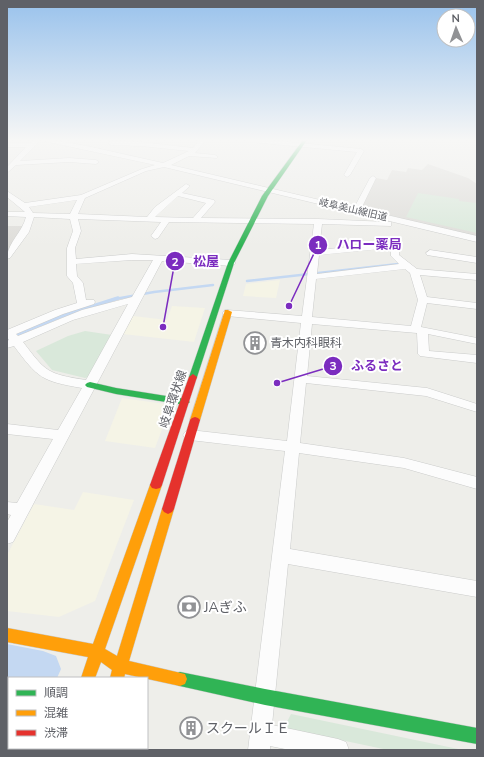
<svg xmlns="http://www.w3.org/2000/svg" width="484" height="757" font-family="'Nunito Sans','Noto Sans JP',sans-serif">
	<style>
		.commercial { fill: #f5f4e6 }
		.education { fill: #deddd9 }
		.green { fill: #d9e8da }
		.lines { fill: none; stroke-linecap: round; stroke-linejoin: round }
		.stream-far1 { stroke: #c4d8f2; stroke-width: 2.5 }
		.stream { stroke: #c4d8f2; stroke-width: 3.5 }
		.river { fill: #c4d8f2; fill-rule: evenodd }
		.street-casing { stroke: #cbcccb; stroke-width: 1 }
		.fast-casing { stroke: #cacaca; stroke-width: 1 }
		.slow-casing { stroke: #cacaca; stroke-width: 1 }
		.jam-casing { stroke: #cacaca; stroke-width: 1 }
		.street { fill: #fcfcfc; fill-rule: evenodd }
		.fast { fill: #30b455; fill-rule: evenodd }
		.slow { fill: #ff9f0a; fill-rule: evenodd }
		.jam { fill: #e5322d; fill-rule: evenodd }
		.labels { text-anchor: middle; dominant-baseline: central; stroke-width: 4; stroke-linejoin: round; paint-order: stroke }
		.far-street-label { font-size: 10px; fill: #5f6167; stroke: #fff }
		.poi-label { font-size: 12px; fill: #5f6167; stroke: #fff; text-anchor: start }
		.street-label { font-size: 12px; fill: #5f6167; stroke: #fff }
		.near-poi-label { font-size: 14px; fill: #5f6167; stroke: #fff; text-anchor: start }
		.leader { fill: none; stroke: #7b2cbf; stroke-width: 1.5 }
		.callout-dot { fill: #7b2cbf; stroke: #fff; stroke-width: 1.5 }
		.mark-label { font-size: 12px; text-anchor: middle; font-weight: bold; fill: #fff }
		.callout-label { font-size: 13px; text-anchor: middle; font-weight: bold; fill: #7b2cbf; stroke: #fff; stroke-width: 4; stroke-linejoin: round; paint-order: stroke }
	</style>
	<rect width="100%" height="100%" fill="#eeeeea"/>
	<!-- commercial -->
	<g class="commercial">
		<polygon points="280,280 276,298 243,296 246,284"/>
		<polygon points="172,306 205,308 194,342 122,334 133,316 167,320"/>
		<polygon points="122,398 165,404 170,408 155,448 105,441"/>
		<polygon points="83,492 134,500 95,601 59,617 7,611 7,555 34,504 74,510"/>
	</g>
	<!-- education -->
	<g class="education">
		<polygon points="428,164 468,178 477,184 477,236 360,209 376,178 387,180 392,170 406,172 408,168 422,170"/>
		<polygon points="7,226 26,226 21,237 7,256"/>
	</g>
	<!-- green -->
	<g class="green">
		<polygon points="418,193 459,199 459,201 477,203 477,233 406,217"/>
		<polygon points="85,331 112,335 89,377 85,378 52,370 36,351 68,336"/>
		<polygon points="291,714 463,750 388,750 284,728"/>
	</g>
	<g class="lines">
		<!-- stream-far1 -->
		<g class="stream-far1">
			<polyline points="247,281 398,264"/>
			<polyline points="115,299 154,292 213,285"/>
		</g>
		<!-- stream -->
		<polyline class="stream" points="7,339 62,316 118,298"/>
		<!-- river -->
		<polygon class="river" points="7,644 43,651 56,656 61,669 57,678 9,678 9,680 7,680"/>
		<!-- street casing -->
		<g class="street-casing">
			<g id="street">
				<polygon points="33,140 39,140 35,146 20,161 69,158 96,160 99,162 96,164 69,162 16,165 7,173 7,167 26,147 7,147 7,143 30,143"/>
				<path d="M39,140H52L87,146L163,163L189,151L141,146L111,145L108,143L111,141L141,142L193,148L200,140H206L195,153L215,155L217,156V158L189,156L171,165L354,208L370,178L373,176L376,178L361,209L477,236V242L164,167L146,171L85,198L78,214L147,217L155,207L186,184L190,186L182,193L214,200L215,202L201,218L318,219L388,222H391V226L322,224L319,250L395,242L399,245V255L417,269L477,274V280L420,275L427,297L477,303V309L427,303L421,327L477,338V344L428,334L429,351L477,355V363L420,356L418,354L417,333L312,324L307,376L427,388L477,404V412L426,396L306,383L300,443L404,458L477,477V489L404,468L299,453L290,549L477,581V597L288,564L272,725L338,739L346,742L349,750H290L270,746V750H248L285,451L190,440L185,438L183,435L185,432L190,430L287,441L301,323L227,316L222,313L227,310L302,316L314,224L169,222L158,238L155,239L151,236L161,222L78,219L81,231L75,248L76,259L132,254L231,260L236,263L231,266L162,261L13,542L7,544V522L11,515L7,514V502L17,503L53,439L7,434V424L58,430L82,388C41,381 38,378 14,346L7,348V341L9,340L7,337V330L55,310L77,303L73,283L67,276V248L73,231L70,219L34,217L29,232L10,258L7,259C7,243 22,233 26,217L7,216V212H25L7,197V191L25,203L81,195L142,169L155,165ZM178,196L206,203L193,218L155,217ZM77,200L70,214L33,213L29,207ZM391,248V256L399,264L317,274L319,255ZM132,260H153L132,297L82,310L18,336L16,334L63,314L94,304L95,302L94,300H86L83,283L77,276L76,264ZM405,269L410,273L418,300L411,326L312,317L316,279ZM128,304L86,380C47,374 46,372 23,342L73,320Z"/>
				<polygon points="247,140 269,140 361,149 364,151 350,175 347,177 344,175 357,152 250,142"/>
				<polygon points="430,250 477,257 477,263 427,255 426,253"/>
			</g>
		</g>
		<!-- fast casing -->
		<g class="fast-casing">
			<g id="fast">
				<polygon points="303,140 307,140 268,196 234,263 197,377 196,379 190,379 189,377 228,263 262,196"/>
				<polygon points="90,382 116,388 185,399 190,402 185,405 116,394 87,387 85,385 87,383"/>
				<polygon points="180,672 265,689 477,728 477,744 265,705 180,686 175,684 173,679 175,674"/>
			</g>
		</g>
		<!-- slow casing -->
		<g class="slow-casing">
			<g id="slow">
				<polygon points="225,310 228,310 232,312 200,420 198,422 192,422 190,420"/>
				<polygon points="156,481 160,482 162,485 105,649 117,656 162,509 164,506 168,504 172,506 174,509 129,661 185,674 187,679 185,684 180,686 125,674 124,678 110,678 112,670 101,662 95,678 81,678 88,657 7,642 7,628 93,644 150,485 152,482"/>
				<rect x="57" y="748" width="16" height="2"/>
				<rect x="87" y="748" width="16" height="2"/>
			</g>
		</g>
		<!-- jam casing -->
		<g class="jam-casing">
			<g id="jam">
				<polygon points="193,374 197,377 162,485 160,488 156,489 152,488 150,485 189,377"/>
				<polygon points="195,417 198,418 200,420 174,509 172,512 168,514 164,512 162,509 190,420 192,418"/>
			</g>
		</g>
		<!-- street -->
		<use href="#street" class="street"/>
		<!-- fast -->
		<use href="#fast" class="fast"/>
		<!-- slow -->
		<use href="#slow" class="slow"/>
		<!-- jam -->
		<use href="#jam" class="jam"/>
	</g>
	<!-- sky -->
	<linearGradient id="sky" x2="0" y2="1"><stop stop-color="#99c2ec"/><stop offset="0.57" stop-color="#f7f7f6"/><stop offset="1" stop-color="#f7f7f6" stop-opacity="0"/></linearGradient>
	<rect width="484" height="246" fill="url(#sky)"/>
	<!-- icons -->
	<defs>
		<g id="building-ring" transform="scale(1.15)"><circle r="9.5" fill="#fff" stroke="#919295" stroke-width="1.5"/><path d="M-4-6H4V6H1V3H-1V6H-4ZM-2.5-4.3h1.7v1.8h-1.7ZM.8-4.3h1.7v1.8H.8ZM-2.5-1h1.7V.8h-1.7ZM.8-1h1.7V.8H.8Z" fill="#919295"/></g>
		<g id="bank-ring" transform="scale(1.15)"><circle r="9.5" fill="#fff" stroke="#919295" stroke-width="1.5"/><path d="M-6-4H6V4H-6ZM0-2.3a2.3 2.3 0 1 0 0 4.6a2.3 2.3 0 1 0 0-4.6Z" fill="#919295"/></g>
	</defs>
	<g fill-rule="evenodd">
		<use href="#building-ring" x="255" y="343"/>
		<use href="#bank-ring" x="189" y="607"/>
		<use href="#building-ring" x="191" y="728"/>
	</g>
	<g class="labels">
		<!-- far-street labels -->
		<g class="far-street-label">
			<text transform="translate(353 210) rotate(13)">岐阜美山線旧道</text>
		</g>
		<!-- poi labels -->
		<g class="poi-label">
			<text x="270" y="343">青木内科眼科</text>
		</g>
		<!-- street labels -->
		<g class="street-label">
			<text transform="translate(173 399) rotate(-71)">岐阜環状線</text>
		</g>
		<!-- near-poi labels -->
		<g class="near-poi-label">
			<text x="204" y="607">JAぎふ</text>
			<text x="206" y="728">スクールＩＥ</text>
		</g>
	</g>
	<!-- callouts -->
	<path class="leader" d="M289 306L318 245M163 327L175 261M277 383L333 366"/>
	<g class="callout-dot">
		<circle cx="289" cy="306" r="4"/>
		<circle cx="163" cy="327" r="4"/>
		<circle cx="277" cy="383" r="4"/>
		<circle cx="318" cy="245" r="10"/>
		<circle cx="175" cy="261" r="10"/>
		<circle cx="333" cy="366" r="10"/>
	</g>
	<g class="mark-label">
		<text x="318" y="249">1</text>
		<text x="175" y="266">2</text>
		<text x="333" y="370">3</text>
	</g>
	<g class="callout-label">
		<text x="369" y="249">ハロー薬局</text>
		<text x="206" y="266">松屋</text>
		<text x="377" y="370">ふるさと</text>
	</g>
	<!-- border -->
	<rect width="484" height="757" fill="none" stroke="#5f6167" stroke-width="16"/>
	<!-- legend -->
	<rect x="8" y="677" width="140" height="72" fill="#ffffff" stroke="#bfc0c2"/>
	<rect x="16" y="690" width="20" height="6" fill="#30b455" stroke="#bfc0c2"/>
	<text x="44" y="697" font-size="12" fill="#5f6167">順調</text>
	<rect x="16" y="710" width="20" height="6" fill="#ff9f0a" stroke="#bfc0c2"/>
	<text x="44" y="717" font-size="12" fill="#5f6167">混雑</text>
	<rect x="16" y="730" width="20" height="6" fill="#e5322d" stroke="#bfc0c2"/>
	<text x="44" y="737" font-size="12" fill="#5f6167">渋滞</text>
	<!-- north arrow -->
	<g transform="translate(456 28) rotate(358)"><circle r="19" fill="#ffffff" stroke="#bfc0c2"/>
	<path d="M0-3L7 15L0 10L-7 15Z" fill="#919295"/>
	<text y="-6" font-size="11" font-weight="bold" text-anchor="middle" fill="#5f6167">N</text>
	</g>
</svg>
